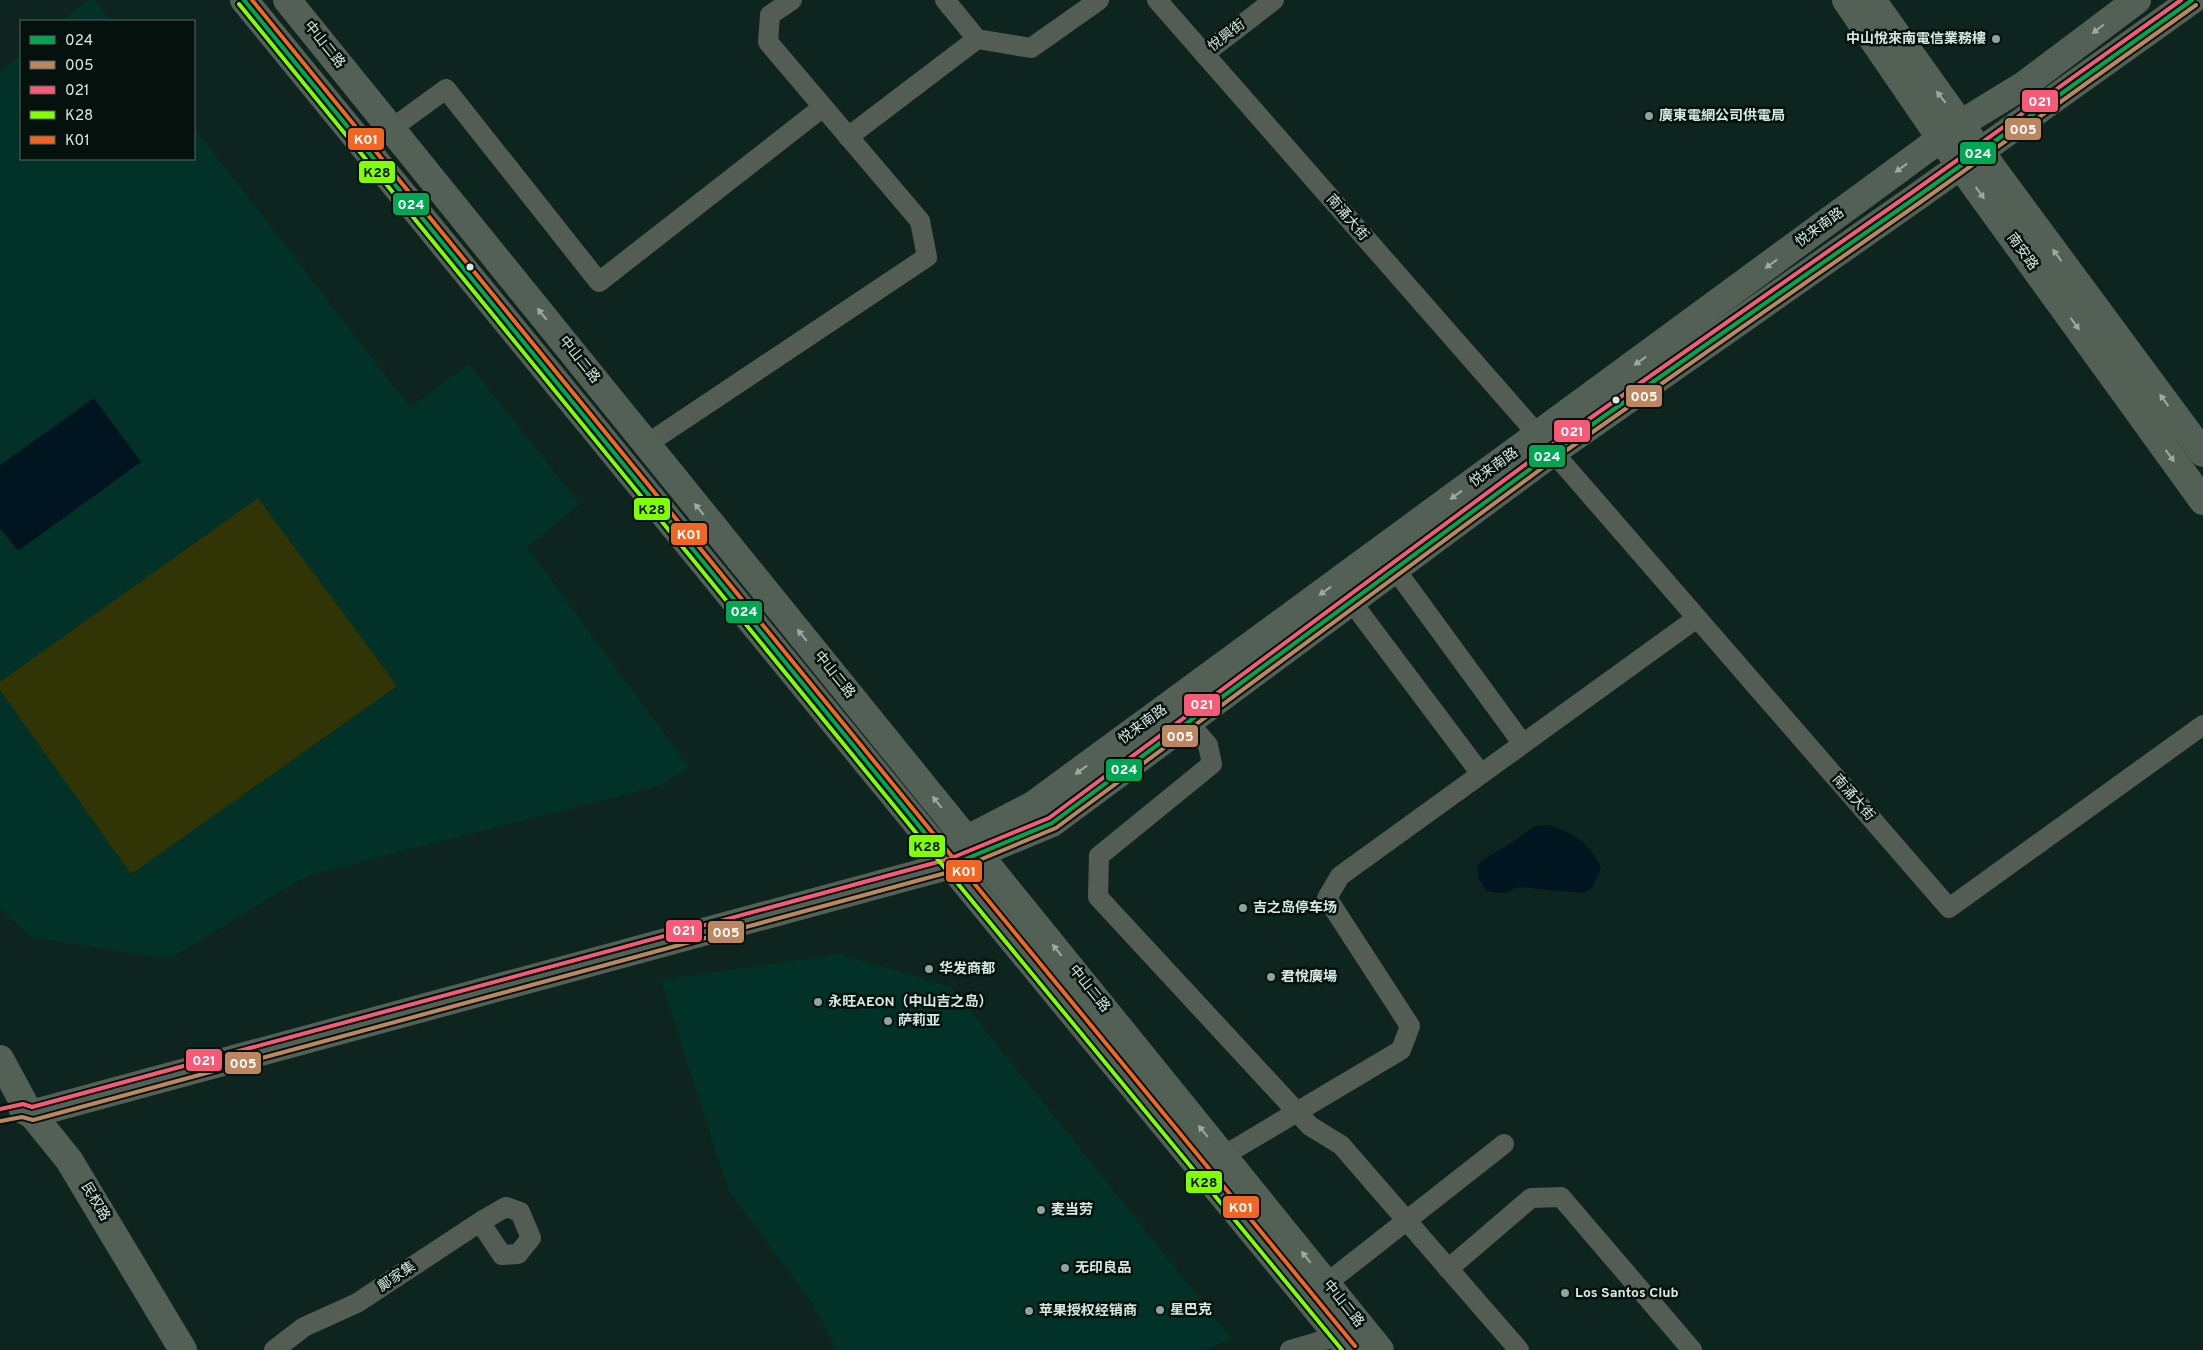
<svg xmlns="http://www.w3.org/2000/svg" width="2203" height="1350" font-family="Overpass,'Noto Sans SC',sans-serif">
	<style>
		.built { fill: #023227 }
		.grass { fill: #313404 }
		.water { fill: #011521 }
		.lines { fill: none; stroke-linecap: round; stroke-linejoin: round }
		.street { stroke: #545d54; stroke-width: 20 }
		.secondary { stroke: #536055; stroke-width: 28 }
		.bus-1-casing { stroke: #04110d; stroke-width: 8 }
		.bus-2-casing { stroke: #04110d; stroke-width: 8 }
		.bus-3-casing { stroke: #04110d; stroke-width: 8 }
		.bus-4-casing { stroke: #04110d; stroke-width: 8 }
		.bus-5-casing { stroke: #04110d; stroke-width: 8 }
		.bus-1 { stroke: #00a651; stroke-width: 4 }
		.bus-2 { stroke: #bb8660; stroke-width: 4 }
		.bus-3 { stroke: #f75a77; stroke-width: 4 }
		.bus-4 { stroke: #7fff00; stroke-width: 4 }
		.bus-5 { stroke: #f26522; stroke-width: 4 }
		.oneway { fill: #9baba3 }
		.poi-dot { fill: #90a49d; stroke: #04110d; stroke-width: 2 }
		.bus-dot { fill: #d6e9e2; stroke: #04110d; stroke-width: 2 }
		.labels { text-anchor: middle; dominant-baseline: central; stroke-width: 5; stroke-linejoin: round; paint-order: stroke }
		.street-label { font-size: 14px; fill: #d6e9e2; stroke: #04110d }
		.poi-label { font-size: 14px; font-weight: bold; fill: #d6e9e2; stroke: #04110d; text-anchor: start }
		.line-badge { stroke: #04110d; stroke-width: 2 }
		.badge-label { font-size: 14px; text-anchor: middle; font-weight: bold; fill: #fff }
		.pale-badge-label { font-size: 14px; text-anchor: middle; font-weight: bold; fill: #111 }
	</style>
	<rect width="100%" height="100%" fill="#0e241e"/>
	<!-- built -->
	<g class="built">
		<polygon points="87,0 95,0 111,21 61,21"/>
		<polygon points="21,54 21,159 194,159 194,127 410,407 469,364 580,504 527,547 689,767 659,786 306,876 169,959 31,937 0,909 0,72"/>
		<polygon points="840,954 951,987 1232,1339 1205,1350 837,1350 811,1302 728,1190 661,980"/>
	</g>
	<!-- grass -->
	<polygon class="grass" points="258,498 397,686 131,874 0,690 0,682"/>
	<!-- water -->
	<g class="water">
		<polygon points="94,398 141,462 18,551 0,528 0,465"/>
		<path d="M1549,825C1574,833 1590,844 1601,868L1592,888L1582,893L1518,887L1504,893L1486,891L1479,879L1477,866L1484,859L1513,842L1535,826Z"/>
	</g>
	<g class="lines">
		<!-- street -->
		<g class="street">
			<polyline points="945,0 977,39"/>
			<polyline points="1157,0 1538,435"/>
			<polyline points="1204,54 1274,0"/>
			<polyline points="391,129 446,89 599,282 823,107"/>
			<polyline points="848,137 977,39 1031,48 1099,0"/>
			<polyline points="647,444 927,257 920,221 768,42 770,15 792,0"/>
			<polyline points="1553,452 1949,908 2203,725"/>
			<polyline points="1395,569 1523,744"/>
			<polyline points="1351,601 1481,774"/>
			<polyline points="1188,722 1208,745 1212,764 1099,856 1098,897 1310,1126 1341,1145 1519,1350"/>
			<polyline points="1223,1156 1401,1050 1410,1026 1327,898 1340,876 1697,618"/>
			<polyline points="1448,1269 1531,1198 1561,1197 1692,1350"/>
			<polyline points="1327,1283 1504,1144"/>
			<polyline points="274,1350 304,1327 357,1303 480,1222 506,1207 520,1212 531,1238 518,1254 502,1255 480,1222"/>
			<polyline points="1290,1350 1338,1336"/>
		</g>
		<!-- secondary -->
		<g class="secondary">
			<polyline points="244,0 940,852 1350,1350"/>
			<polyline points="287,0 1380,1350"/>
			<polyline points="1846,0 1941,139 2203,501"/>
			<polyline points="1872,0 1979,150 2203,453"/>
			<polyline points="956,845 1033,805 1962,123 2024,85 2137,0"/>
			<polyline points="0,1059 26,1107 69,1160 183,1350"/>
			<polyline points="23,1110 31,1114 951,865 1052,823 1553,452 1918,196 2192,0"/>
		</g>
		<!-- bus-1 casing -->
		<g class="bus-1-casing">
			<polyline id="bus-1" points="244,0 951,865 1052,823 1553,452 1918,196 2192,0"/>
		</g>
		<!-- bus-2 casing -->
		<g class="bus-2-casing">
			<polyline id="bus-2" points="1,1121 22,1117 33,1120 953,871 1056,828 1557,457 1922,201 2196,5"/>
		</g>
		<!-- bus-3 casing -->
		<g class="bus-3-casing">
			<polyline id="bus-3" points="0,1109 23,1104 32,1107 949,859 1049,818 1549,447 1914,191 2181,0"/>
		</g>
		<!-- bus-4 casing -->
		<g class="bus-4-casing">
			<polyline id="bus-4" points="239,4 935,856 1342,1350"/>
		</g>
		<!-- bus-5 casing -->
		<g class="bus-5-casing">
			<polyline id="bus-5" points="252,0 945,848 1355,1346"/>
		</g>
		<!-- bus-1 -->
		<use href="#bus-1" class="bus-1"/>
		<!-- bus-2 -->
		<use href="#bus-2" class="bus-2"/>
		<!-- bus-3 -->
		<use href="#bus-3" class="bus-3"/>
		<!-- bus-4 -->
		<use href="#bus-4" class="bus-4"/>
		<!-- bus-5 -->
		<use href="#bus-5" class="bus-5"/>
	</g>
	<!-- one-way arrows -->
	<defs><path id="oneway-solid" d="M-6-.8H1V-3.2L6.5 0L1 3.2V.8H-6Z" transform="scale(1.25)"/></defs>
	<g class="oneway">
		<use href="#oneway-solid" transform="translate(2098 29) rotate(143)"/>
		<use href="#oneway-solid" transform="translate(1941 97) rotate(-128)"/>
		<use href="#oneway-solid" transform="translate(1901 168) rotate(144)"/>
		<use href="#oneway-solid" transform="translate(1980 193) rotate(54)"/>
		<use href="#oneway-solid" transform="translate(2057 255) rotate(-126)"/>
		<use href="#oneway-solid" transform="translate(1771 264) rotate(144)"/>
		<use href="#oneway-solid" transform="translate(542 314) rotate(-129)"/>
		<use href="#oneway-solid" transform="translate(2075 324) rotate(54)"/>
		<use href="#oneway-solid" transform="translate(1640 361) rotate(144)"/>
		<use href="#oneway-solid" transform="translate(2164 400) rotate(-126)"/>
		<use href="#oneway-solid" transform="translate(2170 456) rotate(54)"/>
		<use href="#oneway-solid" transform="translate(1456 495) rotate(144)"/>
		<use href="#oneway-solid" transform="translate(699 509) rotate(-129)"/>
		<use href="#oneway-solid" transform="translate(1325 591) rotate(144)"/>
		<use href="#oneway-solid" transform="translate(802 635) rotate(-129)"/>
		<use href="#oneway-solid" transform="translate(1081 770) rotate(144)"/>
		<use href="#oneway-solid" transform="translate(937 802) rotate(-129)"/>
		<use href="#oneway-solid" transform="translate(1057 950) rotate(-129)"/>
		<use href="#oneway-solid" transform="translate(1203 1131) rotate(-129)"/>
		<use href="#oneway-solid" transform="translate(1306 1257) rotate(-129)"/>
	</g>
	<!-- markers -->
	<g class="poi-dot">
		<circle cx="1996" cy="39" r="5"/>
		<circle cx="1649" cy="116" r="5"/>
		<circle cx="1243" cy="908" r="5"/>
		<circle cx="929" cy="969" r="5"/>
		<circle cx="1271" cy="977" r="5"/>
		<circle cx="818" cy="1002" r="5"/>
		<circle cx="888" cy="1021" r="5"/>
		<circle cx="1041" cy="1210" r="5"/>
		<circle cx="1065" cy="1268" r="5"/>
		<circle cx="1565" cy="1293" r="5"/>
		<circle cx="1160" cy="1310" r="5"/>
		<circle cx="1029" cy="1311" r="5"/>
	</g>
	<g class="bus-dot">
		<circle cx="470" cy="267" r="4.5"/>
		<circle cx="1616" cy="400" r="4.5"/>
	</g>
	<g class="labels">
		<!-- street labels -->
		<g class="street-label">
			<text transform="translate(1227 36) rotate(-38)">悅興街</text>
			<text transform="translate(324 45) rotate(51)">中山二路</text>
			<text transform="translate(1347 218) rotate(49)">南涌大街</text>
			<text transform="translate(1820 228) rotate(-36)">悦来南路</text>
			<text transform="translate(2022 252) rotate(54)">南安路</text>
			<text transform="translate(579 360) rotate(51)">中山二路</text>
			<text transform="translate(1494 468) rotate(-36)">悦来南路</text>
			<text transform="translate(834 675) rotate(51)">中山二路</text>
			<text transform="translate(1143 725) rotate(-36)">悦来南路</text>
			<text transform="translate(1853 798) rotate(49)">南涌大街</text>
			<text transform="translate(1089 989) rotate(51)">中山二路</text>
			<text transform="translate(95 1202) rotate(59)">民权路</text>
			<text transform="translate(397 1277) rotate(-34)">鄺家集</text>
			<text transform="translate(1343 1304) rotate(51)">中山二路</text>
		</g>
		<!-- poi labels -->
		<g class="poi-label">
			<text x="1986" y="39" text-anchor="end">中山悅來南電信業務樓</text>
			<text x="1659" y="116">廣東電網公司供電局</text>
			<text x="1253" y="908">吉之岛停车场</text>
			<text x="939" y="969">华发商都</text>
			<text x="1281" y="977">君悅廣場</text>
			<text x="828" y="1002">永旺AEON（中山吉之岛）</text>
			<text x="898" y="1021">萨莉亚</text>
			<text x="1051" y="1210">麦当劳</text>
			<text x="1075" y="1268">无印良品</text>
			<text x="1575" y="1293">Los Santos Club</text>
			<text x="1170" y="1310">星巴克</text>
			<text x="1039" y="1311">苹果授权经销商</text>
		</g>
	</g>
	<g class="line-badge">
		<rect x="2021" y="89" width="38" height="24" rx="5" fill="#f75a77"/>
		<rect x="2004" y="117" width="38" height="24" rx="5" fill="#bb8660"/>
		<rect x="347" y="127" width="38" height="24" rx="5" fill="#f26522"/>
		<rect x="1959" y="141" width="38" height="24" rx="5" fill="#00a651"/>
		<rect x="358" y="160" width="38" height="24" rx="5" fill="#7fff00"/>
		<rect x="392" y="192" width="38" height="24" rx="5" fill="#00a651"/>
		<rect x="1625" y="384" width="38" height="24" rx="5" fill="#bb8660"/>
		<rect x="1553" y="419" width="38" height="24" rx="5" fill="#f75a77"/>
		<rect x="1528" y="444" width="38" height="24" rx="5" fill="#00a651"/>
		<rect x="633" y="497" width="38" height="24" rx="5" fill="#7fff00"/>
		<rect x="670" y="522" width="38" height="24" rx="5" fill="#f26522"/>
		<rect x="725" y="600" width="38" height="24" rx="5" fill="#00a651"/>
		<rect x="1183" y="693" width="38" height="24" rx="5" fill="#f75a77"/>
		<rect x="1161" y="724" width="38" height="24" rx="5" fill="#bb8660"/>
		<rect x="1105" y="758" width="38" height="24" rx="5" fill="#00a651"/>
		<rect x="908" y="834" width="38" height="24" rx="5" fill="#7fff00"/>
		<rect x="945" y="859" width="38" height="24" rx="5" fill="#f26522"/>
		<rect x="665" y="919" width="38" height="24" rx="5" fill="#f75a77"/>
		<rect x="707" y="920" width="38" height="24" rx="5" fill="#bb8660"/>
		<rect x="185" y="1048" width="38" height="24" rx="5" fill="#f75a77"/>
		<rect x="224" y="1051" width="38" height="24" rx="5" fill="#bb8660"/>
		<rect x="1185" y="1170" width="38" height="24" rx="5" fill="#7fff00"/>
		<rect x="1222" y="1195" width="38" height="24" rx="5" fill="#f26522"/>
	</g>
	<g class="badge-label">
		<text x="2040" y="106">021</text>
		<text x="2023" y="134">005</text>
		<text x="366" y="144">K01</text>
		<text x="1978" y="158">024</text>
		<text x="411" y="209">024</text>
		<text x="1644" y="401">005</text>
		<text x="1572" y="436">021</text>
		<text x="1547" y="461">024</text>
		<text x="689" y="539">K01</text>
		<text x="744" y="616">024</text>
		<text x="1202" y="709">021</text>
		<text x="1180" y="741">005</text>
		<text x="1124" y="774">024</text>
		<text x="964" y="876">K01</text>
		<text x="684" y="935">021</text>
		<text x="726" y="937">005</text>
		<text x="204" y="1065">021</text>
		<text x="243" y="1068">005</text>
		<text x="1241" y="1212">K01</text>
	</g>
	<g class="pale-badge-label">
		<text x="377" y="177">K28</text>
		<text x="652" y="514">K28</text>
		<text x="927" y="851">K28</text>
		<text x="1204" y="1187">K28</text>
	</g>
	<!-- legend -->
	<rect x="20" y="20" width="175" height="140" fill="#04110d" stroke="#586762"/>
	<rect x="30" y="36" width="25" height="8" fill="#00a651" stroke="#586762"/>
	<text x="65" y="45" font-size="15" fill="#d6e9e2">024</text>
	<rect x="30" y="61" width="25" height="8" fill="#bb8660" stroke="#586762"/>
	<text x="65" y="70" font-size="15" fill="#d6e9e2">005</text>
	<rect x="30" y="86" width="25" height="8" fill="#f75a77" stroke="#586762"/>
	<text x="65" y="95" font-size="15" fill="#d6e9e2">021</text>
	<rect x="30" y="111" width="25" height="8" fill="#7fff00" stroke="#586762"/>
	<text x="65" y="120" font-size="15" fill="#d6e9e2">K28</text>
	<rect x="30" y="136" width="25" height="8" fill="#f26522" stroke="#586762"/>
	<text x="65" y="145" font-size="15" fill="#d6e9e2">K01</text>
</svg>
